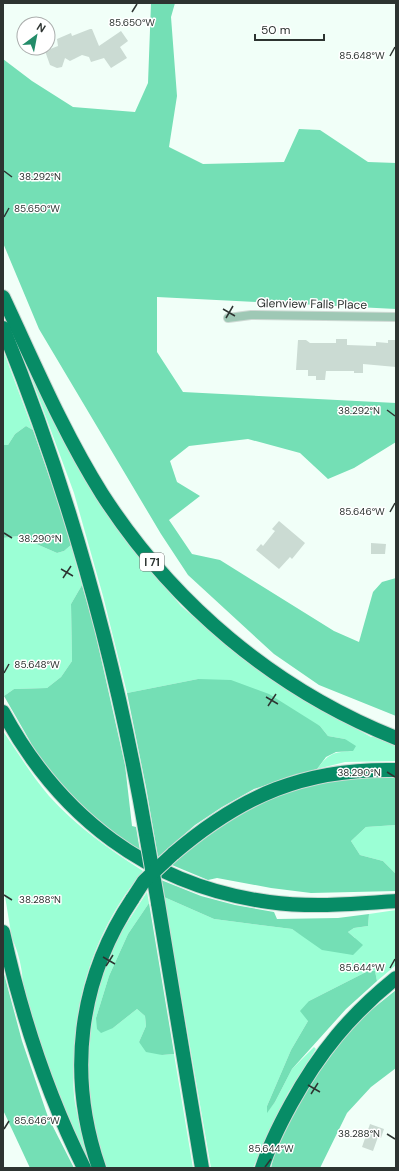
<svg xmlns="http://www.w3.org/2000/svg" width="399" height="1171" font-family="'DM Sans',sans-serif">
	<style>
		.green { fill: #9bffd5 }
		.forest { fill: #74dfb5 }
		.building { fill: #cbdbd3 }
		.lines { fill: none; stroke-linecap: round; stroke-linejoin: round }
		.street-casing { stroke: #cedad4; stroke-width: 10 }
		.highway-casing { stroke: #cedad4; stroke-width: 16 }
		.street { stroke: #9ec8b5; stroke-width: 8 }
		.highway { stroke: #078c66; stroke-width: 14 }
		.highway-bridge-casing { stroke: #cedad4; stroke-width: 16; stroke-linecap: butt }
		.highway-bridge { stroke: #078c66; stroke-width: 14 }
		.ticks { fill: none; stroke: #2d3431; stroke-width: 1.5 }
		.labels { text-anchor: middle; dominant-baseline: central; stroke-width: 3; stroke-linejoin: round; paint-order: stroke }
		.shield { fill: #fff; stroke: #6c716f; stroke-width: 1 }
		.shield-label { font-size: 11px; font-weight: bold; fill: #2d3431 }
		.street-label { font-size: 12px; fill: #2d3431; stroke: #fff }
		.ticks-label { font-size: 10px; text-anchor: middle; fill: #2d3431; stroke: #fff; stroke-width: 3; stroke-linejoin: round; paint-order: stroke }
	</style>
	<rect width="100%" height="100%" fill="#f1fff8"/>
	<!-- green -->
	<g class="green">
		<polygon points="3,350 33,430 26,426 15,434 8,445 3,445"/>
		<path d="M27,366L127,541L181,606L239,656L286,689L371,737L376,736L396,745V761L345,762L317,769C329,753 334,752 353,751L345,739L328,736L320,726L198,679L127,693L103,596L74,493Z"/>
		<polygon points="18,536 57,553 64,551 71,545 82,585 71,604 72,661 61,677 47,688 14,689 4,696 3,538"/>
		<path d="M3,731C18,753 32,776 49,796C76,826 110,850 143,871C98,925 75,991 74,1061C73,1075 73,1090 75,1103C78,1120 83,1137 87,1154L86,1161L61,1105L22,989C25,978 18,949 12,939L3,884Z"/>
		<polygon points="396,825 396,874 383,861 360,855 351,841 366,827"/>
		<polygon points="147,892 149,903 128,934 109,976 96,1018 113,1028 137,1009 145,1016 146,1026 139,1042 162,1055 174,1054 193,1168 104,1168 89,1110 87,1036 101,972 116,940"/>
		<polygon points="164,897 214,919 292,929 303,936 355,938 348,932 354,928 368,926 369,914 396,910 396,965 377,981 375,971 368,971 309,1001 308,1021 291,1050 267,1106 267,1112 275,1102 292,1069 314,1047 316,1049 288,1093 253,1168 211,1168"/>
	</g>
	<!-- forest -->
	<g class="forest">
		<polygon points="151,3 175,3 171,17 177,96 169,147 203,164 284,162 299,129 320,130 368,162 396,163 396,309 157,297 157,352 183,392 396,403 396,442 354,468 328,479 300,453 248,439 189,446 170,461 177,482 200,496 169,520 192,554 220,560 334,631 359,642 373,592 382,582 396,578 396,716 319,685 274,654 188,575 161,534 39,329 3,243 3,59 32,81 73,107 135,112 148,83"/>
		<polygon points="26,426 33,430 59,505 71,545 64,551 57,553 18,536 3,538 3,445 8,445 15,434"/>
		<polygon points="82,585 94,627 125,765 132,826 136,827 140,851 124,841 74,800 30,747 31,743 4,696 14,689 47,688 61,677 72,661 71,604"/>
		<polygon points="198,679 231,680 269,694 320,726 328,736 345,739 356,746 353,751 336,752 326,757 317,769 254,789 222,807 195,825 158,857 146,787 127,693"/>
		<path d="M396,776V825L366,827L351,841L360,855L383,861L396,874V891L311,893L271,888L217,878L208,880L172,865C197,843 223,819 254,804C298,782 347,777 396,776Z"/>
		<polygon points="161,880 201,896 235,905 274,912 277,919 338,918 369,914 368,926 354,928 348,932 363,945 353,955 322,950 292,929 214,919 164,897"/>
		<polygon points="149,903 174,1053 174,1054 162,1055 146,1052 139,1042 146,1026 145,1016 137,1009 113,1028 101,1033 97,1029 96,1018 109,976 128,934"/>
		<polygon points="3,970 22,1041 48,1117 74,1168 30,1168 3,1110"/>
		<polygon points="368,971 375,971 377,981 346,1009 292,1069 275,1102 267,1113 267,1106 291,1050 308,1021 300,1011 309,1001"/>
		<polygon points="396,990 396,1068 371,1087 347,1113 320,1168 271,1168 275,1151 305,1091 355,1023"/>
	</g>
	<!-- building -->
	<g class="building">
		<polygon points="90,29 92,29 99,46 121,31 128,41 120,47 127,58 111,68 104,58 91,62 89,57 82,55 70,61 65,58 62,67 57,68 50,65 45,51 58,46 57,39 71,33 72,36"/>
		<polygon points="336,339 347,339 347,345 376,346 376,342 388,343 388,340 396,340 396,367 363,364 363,373 354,373 354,371 326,371 325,380 316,380 316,376 308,376 308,370 296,370 298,340 306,340 310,343 336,343"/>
		<polygon points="279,521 305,543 292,559 290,557 279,569 256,550 261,544 263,546 275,531 272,529"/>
		<polygon points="371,543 386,544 385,554 371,554"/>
		<polygon points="370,1124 384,1129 381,1138 378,1137 373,1151 362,1147"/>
	</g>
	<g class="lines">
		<!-- street casing -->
		<g class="street-casing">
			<polyline id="street" points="228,318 251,315 396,317"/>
		</g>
		<!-- highway casing -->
		<g class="highway-casing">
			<g id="highway">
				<path d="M3,297C34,363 63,432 102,494C173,604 274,689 396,738"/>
				<path d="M3,328C70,493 117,664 147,840"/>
				<path d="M3,712C60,817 149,886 269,902C312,908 354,904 396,901"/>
				<path d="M173,854C242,795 305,768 396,770"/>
				<polyline points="158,903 202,1168"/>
				<path d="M3,932C21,1014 46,1092 84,1168"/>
				<path d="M99,1168C67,1075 78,980 133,898"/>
				<path d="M262,1168C269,1146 280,1124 291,1104C319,1053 350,1015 396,978"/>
			</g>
		</g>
		<!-- street -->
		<use href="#street" class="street"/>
		<!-- highway -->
		<use href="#highway" class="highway"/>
		<!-- highway-bridge casing -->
		<g class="highway-bridge-casing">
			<g id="highway-bridge">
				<polyline points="147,840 158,903"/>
				<polyline points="133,898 144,881 173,854"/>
			</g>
		</g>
		<!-- highway-bridge -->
		<use href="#highway-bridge" class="highway-bridge"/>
	</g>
	<!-- ticks -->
	<path class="ticks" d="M132,12L137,4M390,56L395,47M4,171L12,177M4,217L9,208M223,309L235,316M226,318L233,306M387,410L395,416M390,512L395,503M4,533L12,538M61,569L73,576M63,578L71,566M4,673L9,664M266,697L278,704M268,706L276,694M387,772L395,777M4,895L12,900M103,957L115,964M106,966L113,955M390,968L395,959M308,1085L320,1092M311,1094L318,1083M4,1129L9,1121M387,1134L395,1139M265,1167L271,1159"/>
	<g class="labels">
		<!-- shield labels -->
		<rect class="shield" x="140" y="553" width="24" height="18" rx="3"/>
		<g class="shield-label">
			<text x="152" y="562">I 71</text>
		</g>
		<!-- street labels -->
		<g class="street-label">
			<text transform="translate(312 304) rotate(1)">Glenview Falls Place</text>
		</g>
	</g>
	<g class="ticks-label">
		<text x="132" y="26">85.650°W</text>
		<text x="362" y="59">85.648°W</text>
		<text x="40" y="180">38.292°N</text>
		<text x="37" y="212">85.650°W</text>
		<text x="359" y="414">38.292°N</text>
		<text x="362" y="515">85.646°W</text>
		<text x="40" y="542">38.290°N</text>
		<text x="37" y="668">85.648°W</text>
		<text x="359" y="776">38.290°N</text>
		<text x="40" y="903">38.288°N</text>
		<text x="362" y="971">85.644°W</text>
		<text x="37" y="1124">85.646°W</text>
		<text x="359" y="1137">38.288°N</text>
		<text x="271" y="1152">85.644°W</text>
	</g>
	<!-- border -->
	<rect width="399" height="1171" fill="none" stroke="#2d3431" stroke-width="8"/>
	<!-- north arrow -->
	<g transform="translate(36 36) rotate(32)"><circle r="19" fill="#ffffff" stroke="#abaead"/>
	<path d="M0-3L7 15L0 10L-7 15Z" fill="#238c69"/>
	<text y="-6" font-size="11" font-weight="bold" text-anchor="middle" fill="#2d3431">N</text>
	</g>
	<!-- scale -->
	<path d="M255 34v6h69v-6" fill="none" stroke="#2d3431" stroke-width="2"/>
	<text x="261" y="34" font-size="12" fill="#2d3431" stroke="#ffffff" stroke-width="3" paint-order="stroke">50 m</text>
</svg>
